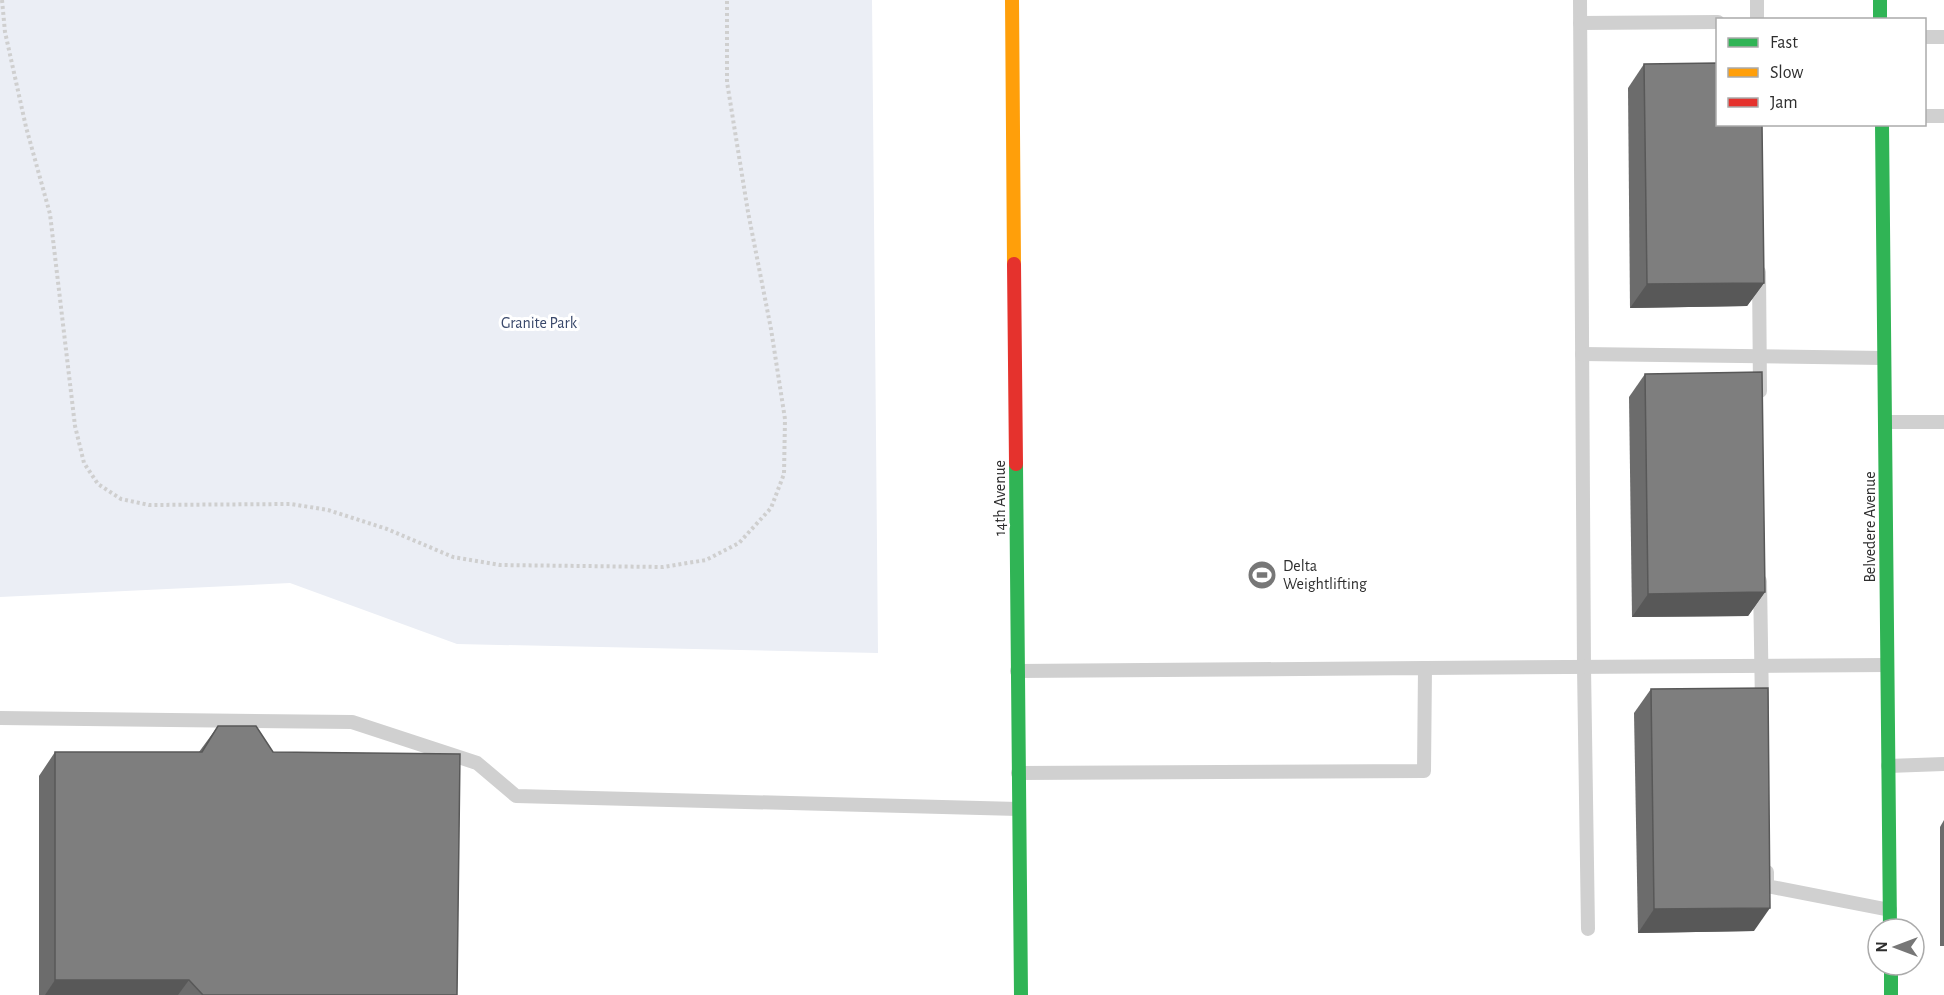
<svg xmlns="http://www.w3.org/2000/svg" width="1944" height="995" font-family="'Alegreya Sans',sans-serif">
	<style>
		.green { fill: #ebeef5 }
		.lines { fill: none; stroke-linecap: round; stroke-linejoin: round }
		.path { stroke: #cfcfcf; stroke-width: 4; stroke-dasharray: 3 3; stroke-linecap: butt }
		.lane { stroke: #d0d0d0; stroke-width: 14 }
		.fast { stroke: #30b455; stroke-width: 14 }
		.slow { stroke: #ff9f0a; stroke-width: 14 }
		.jam { stroke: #e5322d; stroke-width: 14 }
		.wall { fill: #6c6c6c }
		.shaded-wall { fill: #585858 }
		.building { fill: #7e7e7e; stroke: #585858; stroke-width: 1.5 }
		.labels { text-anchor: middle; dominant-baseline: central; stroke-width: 6; stroke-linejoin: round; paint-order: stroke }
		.park-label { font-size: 16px; fill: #3a496b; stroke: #fff }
		.street-label { font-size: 16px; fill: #2e2e2e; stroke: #fff }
		.poi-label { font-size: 16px; fill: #2e2e2e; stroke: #fff; text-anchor: start }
	</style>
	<rect width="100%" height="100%" fill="#fff"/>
	<!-- green -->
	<polygon class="green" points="0,0 872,0 878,653 457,644 290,583 0,597"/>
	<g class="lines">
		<!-- path -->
		<polyline class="path" points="2,0 5,32 26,127 50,214 75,426 84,463 98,484 121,499 149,505 291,504 328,510 387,529 453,557 500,565 663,567 706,560 739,543 771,508 784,474 785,419 771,329 748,212 727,82 727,0"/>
		<!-- lane -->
		<g class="lane">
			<polyline points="1580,0 1584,667 1588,929"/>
			<polyline points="1757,0 1757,20"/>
			<polyline points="1580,23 1718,22"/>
			<polyline points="1924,37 1944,37"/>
			<polyline points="1924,116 1944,116"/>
			<polyline points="1759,272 1760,391"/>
			<polyline points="1582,354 1884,358"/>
			<polyline points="1886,422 1944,422"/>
			<polyline points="1760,581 1762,706"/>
			<polyline points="1425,668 1887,665"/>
			<polyline points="1017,671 1425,668 1424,771 1018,773"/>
			<polyline points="0,718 352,722 477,763 516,796 1019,809"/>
			<polyline points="1888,766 1944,764"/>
			<polyline points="1767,872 1767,886 1890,910"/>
		</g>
		<!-- fast -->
		<g class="fast">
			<polyline points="1880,0 1880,20"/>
			<polyline points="1882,124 1890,929"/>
			<polyline points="1016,464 1021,995"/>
			<polyline points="1891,965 1891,995"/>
		</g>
		<!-- slow -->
		<polyline class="slow" points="1012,0 1014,264"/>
		<!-- jam -->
		<polyline class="jam" points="1014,264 1016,464"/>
	</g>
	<!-- wall -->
	<g class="wall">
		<polygon points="1644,64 1764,283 1747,306 1630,308 1628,88"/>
		<polygon points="1645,374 1765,592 1748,616 1632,617 1629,397"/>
		<polygon points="1651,689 1754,931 1638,933 1634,713"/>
		<polygon points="218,726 273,752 457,995 39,995 39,776 55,752 199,752"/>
		<polygon points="1944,820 1944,946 1940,946 1940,827"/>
	</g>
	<!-- shaded-wall -->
	<g class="shaded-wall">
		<polygon points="1764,283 1747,306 1630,308 1647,284"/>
		<polygon points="1765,592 1748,616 1632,617 1648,594"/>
		<polygon points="1770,908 1754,931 1638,933 1654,909"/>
		<polygon points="55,980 189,980 178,995 45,995"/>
	</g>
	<!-- building -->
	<g class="building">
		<polygon points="1718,63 1718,124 1762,124 1764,283 1647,284 1644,64"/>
		<polygon points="1762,372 1765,592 1648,594 1645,374"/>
		<polygon points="1768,688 1770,908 1654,909 1651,689"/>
		<polygon points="218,726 256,726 273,752 460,754 457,995 203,995 189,980 55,980 55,752 202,752"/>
	</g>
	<!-- icons -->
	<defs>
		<g id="stadium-disc" transform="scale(1.5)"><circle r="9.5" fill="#777" stroke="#fff"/><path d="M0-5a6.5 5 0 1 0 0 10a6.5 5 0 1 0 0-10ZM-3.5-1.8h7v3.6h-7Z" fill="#fff"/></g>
	</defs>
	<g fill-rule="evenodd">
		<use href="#stadium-disc" x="1262" y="575"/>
	</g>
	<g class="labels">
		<!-- park labels -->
		<g class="park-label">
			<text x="539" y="323">Granite Park</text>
		</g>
		<!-- street labels -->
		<g class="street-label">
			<text transform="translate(1000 498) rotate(-90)">14th Avenue</text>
			<text transform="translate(1870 527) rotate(-90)">Belvedere Avenue</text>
		</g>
		<!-- poi labels -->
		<g class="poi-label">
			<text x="1283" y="566">Delta<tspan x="1283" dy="18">Weightlifting</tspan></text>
		</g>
	</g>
	<!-- legend -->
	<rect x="1716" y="18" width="210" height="108" fill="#ffffff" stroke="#ababab" stroke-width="1.5"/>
	<rect x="1728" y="38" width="30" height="9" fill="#30b455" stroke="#ababab" stroke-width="1.5"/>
	<text x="1770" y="48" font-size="18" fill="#2e2e2e">Fast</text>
	<rect x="1728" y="68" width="30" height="9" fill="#ff9f0a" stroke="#ababab" stroke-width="1.5"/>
	<text x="1770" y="78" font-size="18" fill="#2e2e2e">Slow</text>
	<rect x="1728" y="98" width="30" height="9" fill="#e5322d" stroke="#ababab" stroke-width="1.5"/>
	<text x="1770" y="108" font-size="18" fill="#2e2e2e">Jam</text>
	<!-- north arrow -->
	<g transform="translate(1896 947) rotate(270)"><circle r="28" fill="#ffffff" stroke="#ababab" stroke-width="1.5"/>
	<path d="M0-4.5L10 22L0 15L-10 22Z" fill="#777777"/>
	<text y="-9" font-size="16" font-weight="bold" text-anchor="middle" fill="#2e2e2e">N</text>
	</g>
</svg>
